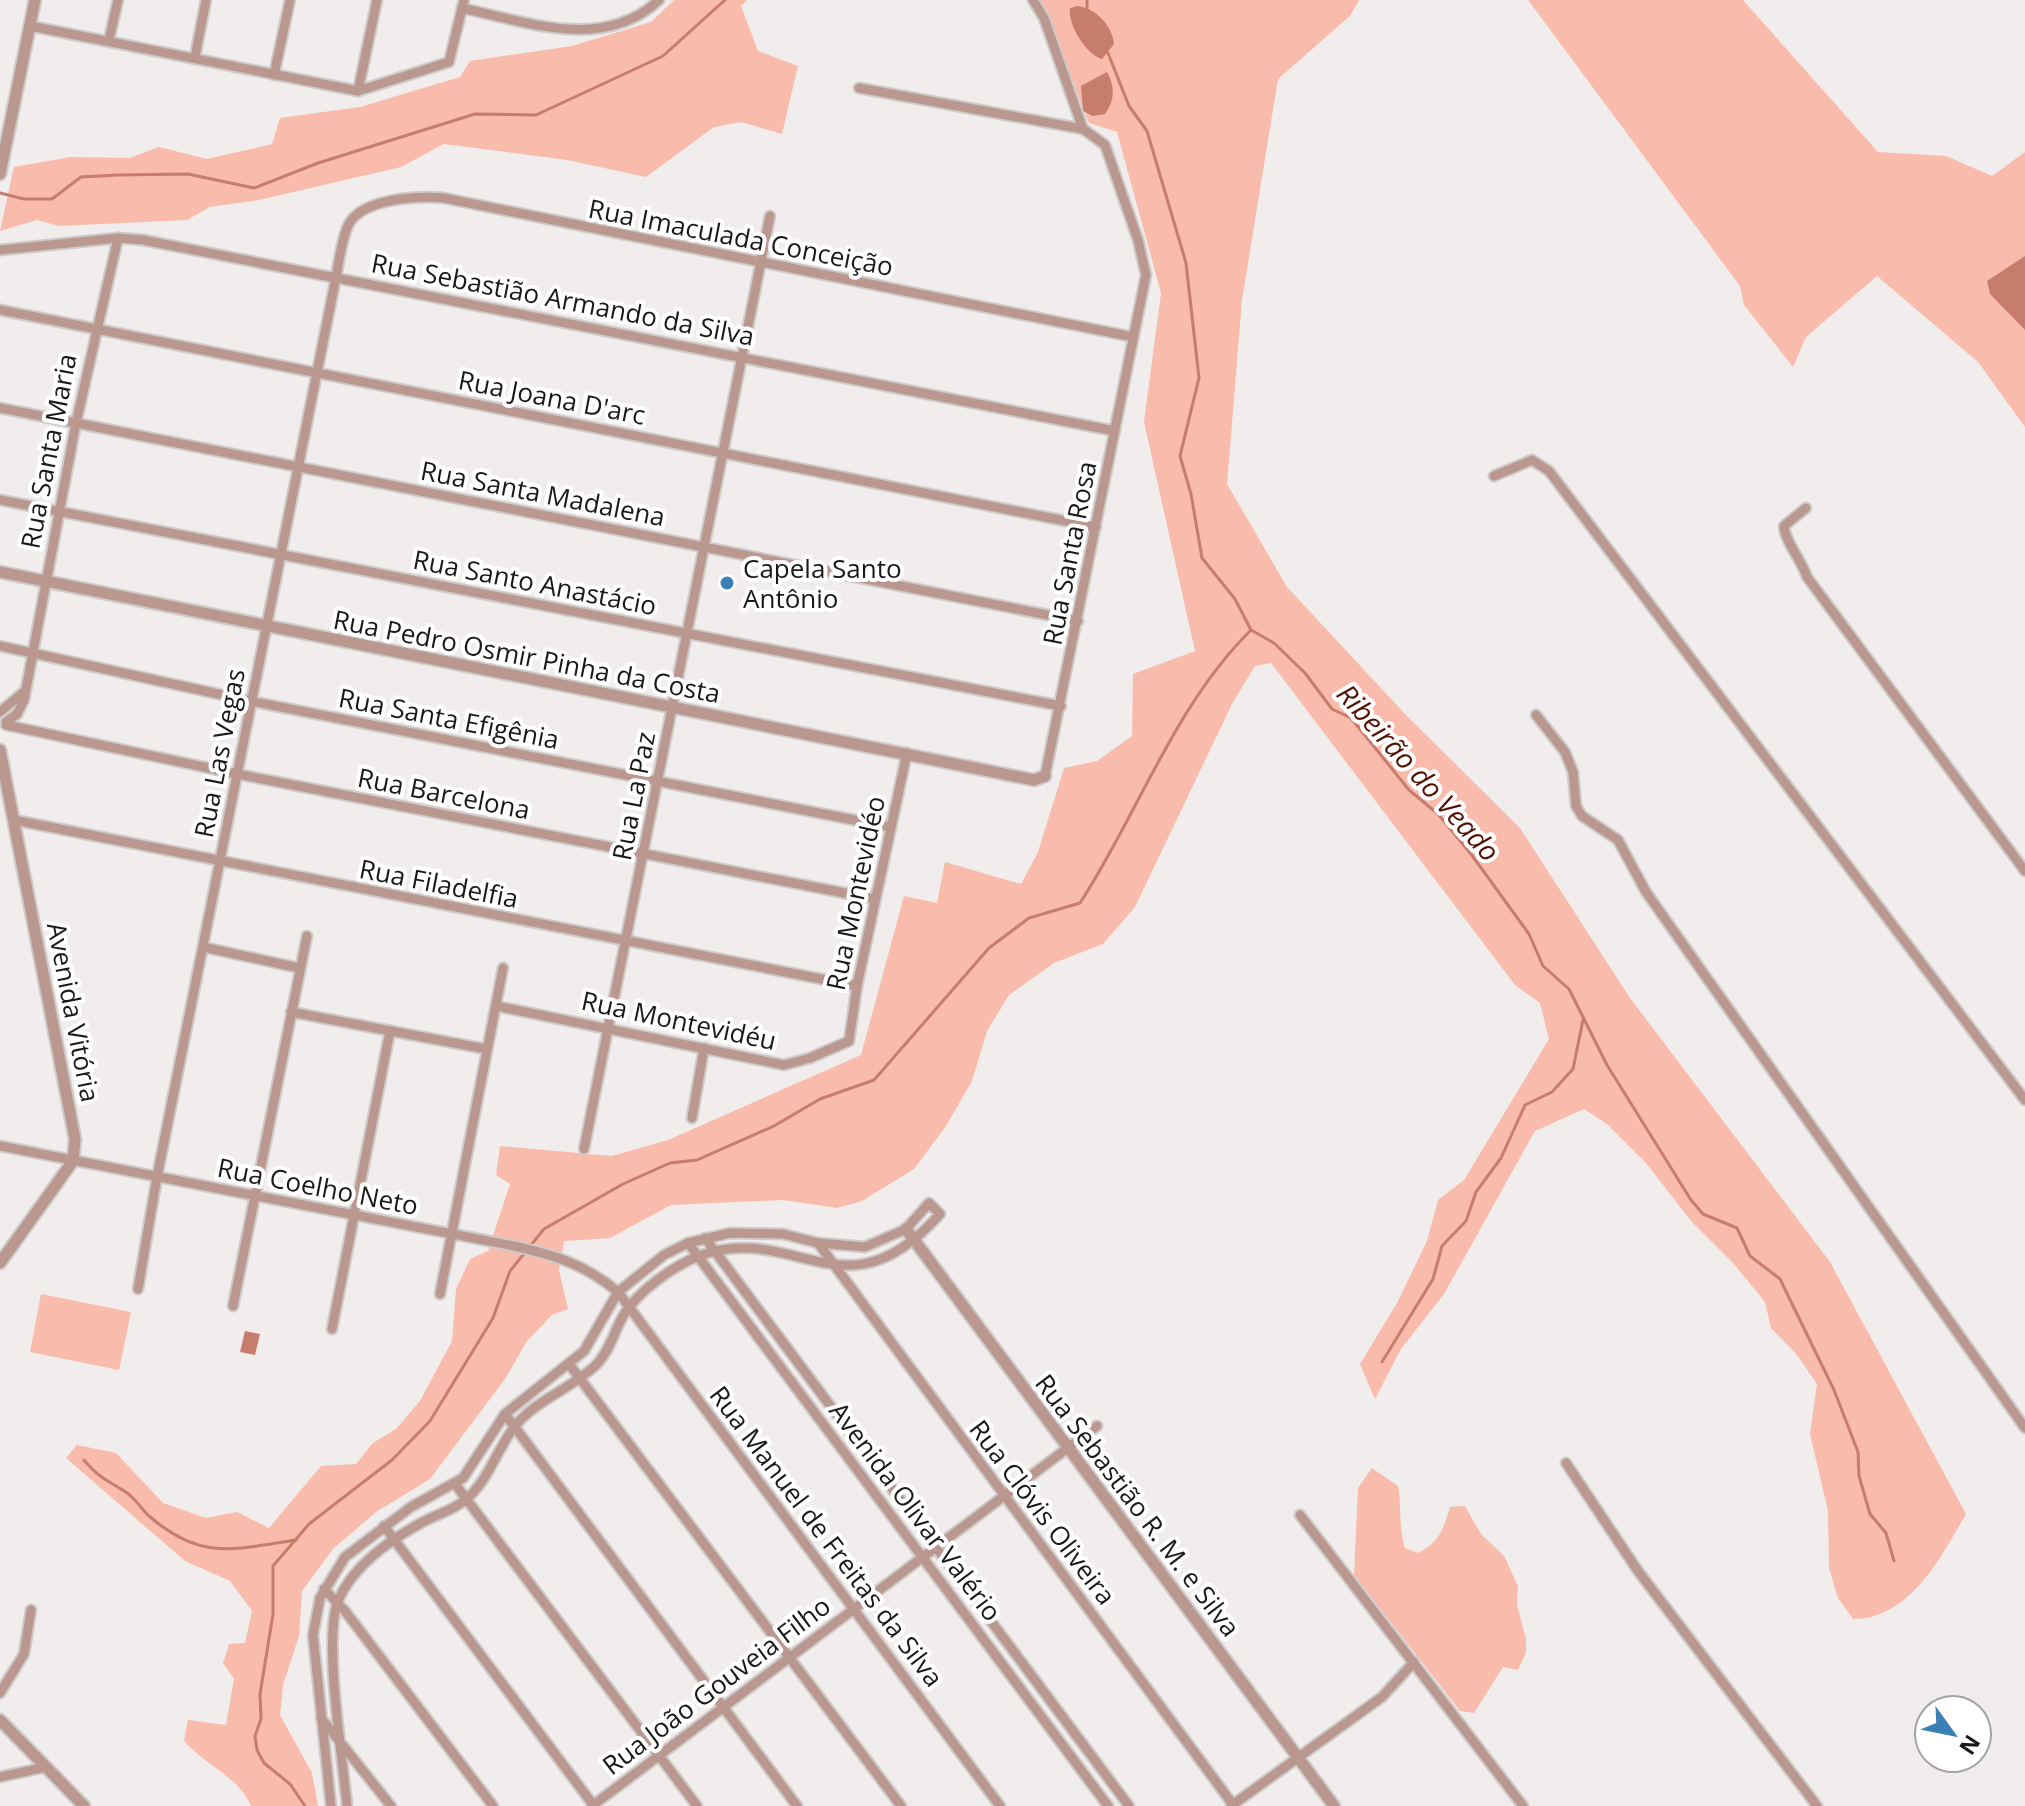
<svg xmlns="http://www.w3.org/2000/svg" width="2025" height="1806" font-family="'Open Sans',sans-serif">
	<style>
		.green { fill: #f9bbac }
		.water { fill: #c67d6c }
		.lines { fill: none; stroke-linecap: round; stroke-linejoin: round }
		.stream { stroke: #c67d6c; stroke-width: 3 }
		.minor-casing { stroke: #cecbca; stroke-width: 13 }
		.tertiary-casing { stroke: #cecbca; stroke-width: 15 }
		.minor { stroke: #ba9890; stroke-width: 9 }
		.tertiary { stroke: #ba9890; stroke-width: 11 }
		.poi-dot { fill: #3980b5; stroke: #fff; stroke-width: 3 }
		.labels { text-anchor: middle; dominant-baseline: central; stroke-width: 8; stroke-linejoin: round; paint-order: stroke }
		.street-label { font-size: 26px; fill: #1a1918; stroke: #fff }
		.poi-label { font-size: 26px; fill: #1a1918; stroke: #fff; text-anchor: start }
		.water-label { font-size: 28px; font-style: italic; fill: #531103; stroke: #fff }
	</style>
	<rect width="100%" height="100%" fill="#f0edec"/>
	<!-- green -->
	<g class="green">
		<polygon points="674,0 747,0 741,6 758,51 798,66 782,134 741,122 714,127 646,177 567,160 444,144 401,167 259,200 210,207 187,220 59,226 37,220 0,231 14,167 71,157 130,158 159,147 207,159 272,144 280,118 360,107 460,77 470,61 572,46 651,22"/>
		<path d="M1040,0H1359L1350,16L1278,79L1242,300L1227,484L1287,587L1406,715L1520,828L1630,998L1830,1262L1966,1514C1941,1557 1910,1619 1853,1619L1838,1598L1829,1568L1828,1511L1810,1434L1817,1384L1797,1355L1771,1328L1765,1302L1733,1263L1691,1221L1646,1163L1607,1124L1584,1109L1535,1131L1444,1294L1401,1349L1375,1399L1360,1364L1397,1303L1427,1241L1438,1200L1464,1180L1549,1039L1540,1003L1515,985L1271,663L1255,666L1232,704L1135,907L1103,944L1054,963L1009,995L987,1031L972,1081L946,1126L914,1169L862,1201L837,1208L783,1200L671,1205L610,1238L564,1241L559,1270L568,1309L552,1315L527,1341L505,1379L430,1479L376,1512L333,1549L302,1591L299,1636L283,1685L280,1715L312,1773L318,1806H251C239,1777 205,1765 184,1741L188,1720L226,1725L234,1679L223,1663L229,1644L245,1643L252,1611L230,1581L185,1561L66,1458L77,1445L116,1453L163,1503L206,1518L237,1512L269,1528L321,1466L356,1464L373,1443L396,1429L420,1401L452,1341L456,1289L470,1259L488,1251L510,1184L496,1175L500,1146L612,1156L668,1140L861,1055L904,896L937,903L945,862L1021,884L1038,852L1064,768L1097,761L1132,736L1133,674L1195,651L1144,422L1161,293L1117,132L1089,123Z"/>
		<polygon points="1528,0 1743,0 1878,152 1946,156 1992,176 2025,152 2025,427 1978,362 1877,276 1806,337 1793,367 1744,305 1740,286"/>
		<polygon points="41,1294 131,1312 119,1370 30,1352"/>
		<path d="M1372,1468L1398,1486C1402,1508 1398,1526 1405,1548L1418,1553C1439,1543 1444,1528 1450,1507L1465,1506L1481,1534L1504,1556L1518,1586L1517,1605L1526,1639V1653L1518,1670L1503,1667L1474,1713L1460,1711L1354,1575L1358,1488Z"/>
	</g>
	<!-- water -->
	<g class="water">
		<path d="M1078,6C1096,9 1112,25 1114,44L1102,59C1086,55 1067,23 1070,8Z"/>
		<path d="M1107,72C1115,87 1115,100 1105,114L1093,116L1083,111L1081,86Z"/>
		<polygon points="2025,256 2025,330 1990,294 1987,281"/>
		<polygon points="245,1331 260,1334 255,1355 240,1352"/>
	</g>
	<g class="lines">
		<!-- stream -->
		<g class="stream">
			<polyline points="1087,0 1087,11"/>
			<polyline points="1108,53 1129,106 1147,131 1186,263 1199,378 1180,456 1191,494 1202,558 1235,599 1251,630 1274,643 1305,673 1332,709 1351,718 1409,790 1438,814 1471,854 1529,934 1543,966 1569,989 1607,1065 1691,1200 1703,1214 1737,1228 1750,1256 1780,1279 1834,1390 1858,1452 1859,1476 1870,1514 1886,1533 1894,1561"/>
			<polyline points="0,193 24,199 52,199 81,177 118,175 188,174 254,188 318,163 475,114 536,115 663,56 725,0"/>
			<polyline points="1382,1362 1433,1279 1442,1246 1466,1221 1476,1192 1501,1158 1525,1105 1552,1092 1573,1069 1583,1020"/>
			<path d="M84,1460C101,1480 108,1480 127,1493C136,1499 141,1509 149,1516C202,1562 235,1549 296,1540"/>
			<path d="M305,1806L290,1784L264,1763L257,1750L255,1736L261,1719L260,1694L273,1614V1566L309,1524L392,1460L430,1421L493,1318L510,1271L544,1229L623,1184L670,1163L697,1160L774,1126L820,1099L874,1080L989,948L1029,918L1080,903C1138,814 1174,706 1251,630"/>
		</g>
		<!-- minor casing -->
		<g class="minor-casing">
			<g id="minor">
				<polyline points="1033,0 1044,18 1083,129"/>
				<path d="M462,8C526,22 604,52 659,0"/>
				<polyline points="30,26 358,91 449,62 464,0"/>
				<polyline points="109,40 118,0"/>
				<polyline points="195,57 206,0"/>
				<polyline points="274,75 290,0"/>
				<polyline points="859,88 1083,129 1105,145 1138,240 1146,275 1045,776"/>
				<polyline points="358,91 377,0"/>
				<polyline points="0,250 118,238 143,240 1115,431"/>
				<polyline points="0,310 1096,527"/>
				<polyline points="0,408 1078,621"/>
				<polyline points="1494,476 1532,460 1549,471 2025,1100"/>
				<polyline points="0,500 1061,706"/>
				<path d="M1806,508L1784,526C1784,540 1802,561 1807,577L2025,871"/>
				<polyline points="0,646 250,701 890,827"/>
				<polyline points="0,712 25,691"/>
				<polyline points="1536,715 1565,752 1573,772 1576,806 1582,816 1618,840 1646,892 2025,1428"/>
				<polyline points="6,722 17,714 24,700 76,423 118,238"/>
				<polyline points="6,725 237,774 875,899"/>
				<polyline points="14,820 857,986"/>
				<polyline points="203,947 299,968"/>
				<polyline points="496,1006 784,1065 810,1058 849,1041 857,986 907,753"/>
				<polyline points="291,1012 486,1049"/>
				<polyline points="692,1118 704,1048"/>
				<path d="M0,1146L514,1246C555,1255 586,1265 618,1292L1000,1806"/>
				<polyline points="584,1149 770,216"/>
				<polyline points="705,1238 1129,1806"/>
				<polyline points="688,1243 1108,1806"/>
				<polyline points="818,1243 1234,1806"/>
				<path d="M138,1289L157,1177L336,277C339,262 341,243 347,228C358,198 417,196 444,198L1133,337"/>
				<polyline points="440,1294 503,968"/>
				<polyline points="233,1306 307,936"/>
				<polyline points="332,1329 390,1031"/>
				<polyline points="569,1364 901,1806"/>
				<polyline points="505,1414 797,1806"/>
				<polyline points="1566,1463 1638,1571 1817,1806"/>
				<polyline points="455,1484 697,1806"/>
				<polyline points="1300,1515 1523,1806"/>
				<polyline points="384,1526 594,1806"/>
				<polyline points="324,1589 345,1611 493,1806"/>
				<polyline points="0,1693 24,1654 31,1610"/>
				<polyline points="321,1718 391,1806"/>
				<polyline points="0,1777 46,1767"/>
				<path d="M331,1806L313,1635L320,1598L345,1557L411,1507L463,1478L505,1414L584,1351L618,1292L664,1255L688,1243L730,1233L783,1234L818,1243L865,1247L906,1229L929,1203L940,1214C844,1322 795,1220 699,1256C673,1266 637,1292 623,1316C614,1332 610,1350 597,1364C573,1388 537,1399 515,1426C496,1450 489,1481 464,1501C451,1511 435,1515 421,1523C390,1540 352,1567 338,1601C323,1640 343,1759 347,1806"/>
				<polyline points="592,1806 1097,1426"/>
				<polyline points="1231,1806 1382,1697 1414,1662"/>
			</g>
		</g>
		<!-- tertiary casing -->
		<g class="tertiary-casing">
			<g id="tertiary">
				<polyline points="0,174 35,0"/>
				<polyline points="0,572 1034,780 1045,776"/>
				<polyline points="0,750 75,1139 73,1161 0,1263"/>
				<polyline points="906,1229 1334,1806"/>
				<polyline points="0,1720 84,1806"/>
			</g>
		</g>
		<!-- minor -->
		<use href="#minor" class="minor"/>
		<!-- tertiary -->
		<use href="#tertiary" class="tertiary"/>
	</g>
	<!-- markers -->
	<circle class="poi-dot" cx="727" cy="583" r="8"/>
	<g class="labels">
		<!-- street labels -->
		<g class="street-label">
			<text transform="translate(741 237) rotate(11)">Rua Imaculada Conceição</text>
			<text transform="translate(563 299) rotate(11)">Rua Sebastião Armando da Silva</text>
			<text transform="translate(552 397) rotate(11)">Rua Joana D'arc</text>
			<text transform="translate(48 451) rotate(-79)">Rua Santa Maria</text>
			<text transform="translate(543 493) rotate(11)">Rua Santa Madalena</text>
			<text transform="translate(1069 553) rotate(-79)">Rua Santa Rosa</text>
			<text transform="translate(535 582) rotate(11)">Rua Santo Anastácio</text>
			<text transform="translate(527 656) rotate(11)">Rua Pedro Osmir Pinha da Costa</text>
			<text transform="translate(449 718) rotate(11)">Rua Santa Efigênia</text>
			<text transform="translate(219 753) rotate(-79)">Rua Las Vegas</text>
			<text transform="translate(444 793) rotate(11)">Rua Barcelona</text>
			<text transform="translate(633 796) rotate(-79)">Rua La Paz</text>
			<text transform="translate(439 883) rotate(11)">Rua Filadelfia</text>
			<text transform="translate(855 893) rotate(-78)">Rua Montevidéo</text>
			<text transform="translate(74 1012) rotate(79)">Avenida Vitória</text>
			<text transform="translate(679 1020) rotate(12)">Rua Montevidéu</text>
			<text transform="translate(318 1186) rotate(11)">Rua Coelho Neto</text>
			<text transform="translate(1138 1505) rotate(53)">Rua Sebastião R. M. e Silva</text>
			<text transform="translate(916 1511) rotate(53)">Avenida Olivar Valério</text>
			<text transform="translate(1043 1512) rotate(53)">Rua Clóvis Oliveira</text>
			<text transform="translate(827 1536) rotate(53)">Rua Manuel de Freitas da Silva</text>
			<text transform="translate(716 1685) rotate(-37)">Rua João Gouveia Filho</text>
		</g>
		<!-- poi labels -->
		<g class="poi-label">
			<text x="743" y="568">Capela Santo<tspan x="743" dy="30">Antônio</tspan></text>
		</g>
		<!-- water labels -->
		<g class="water-label">
			<text transform="translate(1419 772) rotate(48)">Ribeirão do Veado</text>
		</g>
	</g>
	<!-- north arrow -->
	<g transform="translate(1953 1734) rotate(123)"><circle r="38" fill="#ffffff" stroke="#a3a3a3" stroke-width="2"/>
	<path d="M0-6L14 30L0 20L-14 30Z" fill="#3980b5"/>
	<text y="-12" font-size="22" font-weight="bold" text-anchor="middle" fill="#1a1918">N</text>
	</g>
</svg>
